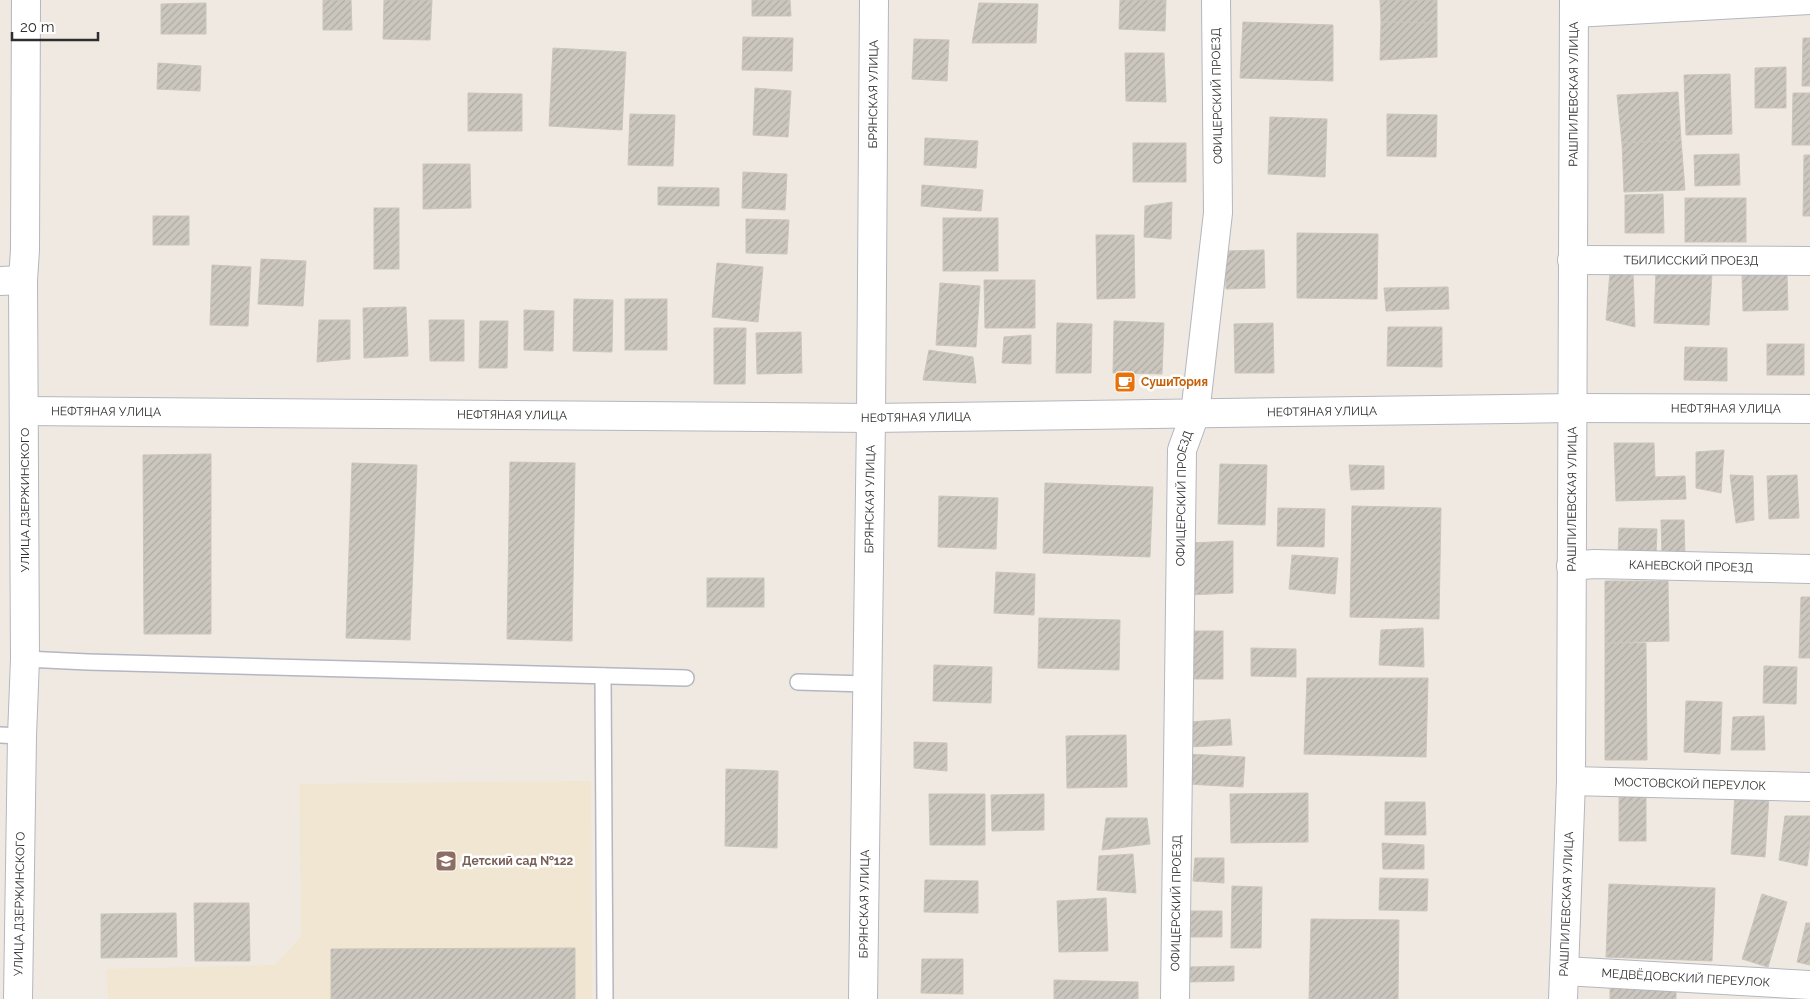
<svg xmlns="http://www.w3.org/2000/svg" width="1810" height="999" font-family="Raleway,sans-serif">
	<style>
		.education { fill: #f0e6d1 }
		.building { fill: url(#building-hatch); stroke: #cbc5ba }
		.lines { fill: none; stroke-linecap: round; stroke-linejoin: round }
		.lane-casing { stroke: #b4b7c1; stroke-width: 18 }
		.street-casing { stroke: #b4b7c1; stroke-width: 30 }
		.secondary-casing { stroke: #b4b7c1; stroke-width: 30 }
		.lane { stroke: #fff; stroke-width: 15 }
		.street { stroke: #fff; stroke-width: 28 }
		.secondary { stroke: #fff; stroke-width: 28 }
		.labels { text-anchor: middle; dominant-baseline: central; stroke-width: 5; stroke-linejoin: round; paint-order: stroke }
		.street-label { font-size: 12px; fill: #2e2e2e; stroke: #fff }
		.food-label { font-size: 12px; font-weight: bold; fill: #c56008; stroke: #fff; text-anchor: start }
		.education-label { font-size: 12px; font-weight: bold; fill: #785e54; stroke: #fff; text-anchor: start }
	</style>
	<defs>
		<pattern id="building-hatch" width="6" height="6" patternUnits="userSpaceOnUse" patternTransform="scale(1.25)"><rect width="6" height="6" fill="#cbc7bf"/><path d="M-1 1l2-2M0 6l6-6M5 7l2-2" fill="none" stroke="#afaba4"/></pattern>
	</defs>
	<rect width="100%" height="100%" fill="#efe9e1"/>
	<!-- education -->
	<polygon class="education" points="591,781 592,999 108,999 107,969 275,965 301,937 300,784"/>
	<!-- building -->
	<g class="building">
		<polygon points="323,0 351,0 352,30 323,30"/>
		<polygon points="384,0 432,0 430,40 383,39"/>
		<polygon points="752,0 790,0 791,16 752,16"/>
		<polygon points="1120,0 1166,0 1165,31 1119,29"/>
		<polygon points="1380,0 1437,0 1437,23 1381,22"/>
		<polygon points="206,3 206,34 161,34 161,4"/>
		<polygon points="979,3 1038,4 1036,43 972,43"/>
		<polygon points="1243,22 1333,25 1333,81 1240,78"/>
		<polygon points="1381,22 1437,23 1437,57 1380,60"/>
		<polygon points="743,37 793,38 792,71 742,70"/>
		<polygon points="1803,38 1810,38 1810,86 1802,86"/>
		<polygon points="914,39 949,40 947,81 912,79"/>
		<polygon points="553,48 626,52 622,130 549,126"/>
		<polygon points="1125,53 1164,53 1166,102 1126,101"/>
		<polygon points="158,63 201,66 200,91 157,89"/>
		<polygon points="1786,67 1786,108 1755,108 1755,68"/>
		<polygon points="1730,74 1732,134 1686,135 1684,75"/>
		<polygon points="755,88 791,91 788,137 753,135"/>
		<polygon points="1678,92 1681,140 1622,143 1617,95"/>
		<polygon points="468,93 522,94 522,131 468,131"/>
		<polygon points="1793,93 1810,93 1810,145 1792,145"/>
		<polygon points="630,114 675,115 673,166 628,165"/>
		<polygon points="1387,114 1437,115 1436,157 1387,156"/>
		<polygon points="1270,117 1327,119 1325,177 1268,174"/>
		<polygon points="925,138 978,141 976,168 924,165"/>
		<polygon points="1681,140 1685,190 1624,192 1622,143"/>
		<rect x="1133" y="143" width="53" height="39"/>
		<polygon points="1739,154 1740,185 1695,186 1694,155"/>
		<polygon points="1804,155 1810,155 1810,216 1803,216"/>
		<polygon points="423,164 470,164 471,208 423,209"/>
		<polygon points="743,172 787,174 785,210 742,208"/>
		<polygon points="922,185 983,190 981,211 921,206"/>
		<polygon points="658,187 719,188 719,206 658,205"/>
		<polygon points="1663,194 1664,233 1625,233 1625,195"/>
		<rect x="1685" y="198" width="61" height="44"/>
		<polygon points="1172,202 1171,239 1144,237 1145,206"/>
		<rect x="374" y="208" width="25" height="61"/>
		<rect x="153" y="216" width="36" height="29"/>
		<rect x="943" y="218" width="55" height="53"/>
		<polygon points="746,219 789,220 787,254 746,253"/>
		<polygon points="1297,233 1378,234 1377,299 1297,298"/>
		<polygon points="1096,235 1134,235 1135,298 1097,299"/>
		<polygon points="1264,250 1265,288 1226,289 1225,251"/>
		<polygon points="261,259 306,261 303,306 258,304"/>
		<polygon points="717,263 763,267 758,322 712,317"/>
		<polygon points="212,265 251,267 248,326 210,325"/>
		<polygon points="1656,270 1712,273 1709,325 1654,323"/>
		<polygon points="1610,272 1633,272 1635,327 1606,320"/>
		<polygon points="1787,273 1788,310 1743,311 1742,274"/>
		<polygon points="984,280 1035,280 1035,328 985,328"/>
		<polygon points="940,283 980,286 976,347 936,345"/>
		<polygon points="1448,287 1449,309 1386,311 1384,288"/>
		<polygon points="574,299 613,300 612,352 573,351"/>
		<rect x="625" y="299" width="42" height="51"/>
		<polygon points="406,307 408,356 364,358 363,308"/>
		<polygon points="524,310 554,311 553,351 524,350"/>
		<polygon points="319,320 350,320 350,359 317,362"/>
		<polygon points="429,320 464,320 464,361 430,361"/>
		<polygon points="480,321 508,321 507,368 479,368"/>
		<polygon points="1114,321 1164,323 1162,374 1113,373"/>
		<polygon points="1057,323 1092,324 1091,373 1056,373"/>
		<polygon points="1273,323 1274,373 1235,373 1234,324"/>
		<polygon points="1388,327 1442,327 1442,367 1387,366"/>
		<polygon points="714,328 746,328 745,384 714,384"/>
		<polygon points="801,332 802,373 757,374 756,333"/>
		<polygon points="1031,335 1031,364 1002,363 1004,337"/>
		<rect x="1767" y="344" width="37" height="31"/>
		<polygon points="1685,347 1727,348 1727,381 1684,380"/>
		<polygon points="929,350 973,357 976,383 923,380"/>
		<polygon points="1614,443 1654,443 1655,477 1685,476 1686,499 1616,501"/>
		<polygon points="1724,450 1721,493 1696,488 1696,452"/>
		<polygon points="211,454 211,634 144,634 143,455"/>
		<polygon points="510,462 575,463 572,641 507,639"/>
		<polygon points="352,463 417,465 410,640 346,638"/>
		<polygon points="1220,464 1267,465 1265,525 1218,524"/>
		<polygon points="1349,465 1384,466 1384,489 1351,490"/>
		<polygon points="1730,475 1753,476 1754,520 1736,523"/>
		<polygon points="1797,475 1799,518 1769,519 1767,476"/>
		<polygon points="1045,483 1153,487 1150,557 1043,553"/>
		<polygon points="939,496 998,498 996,549 938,547"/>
		<polygon points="1352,506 1441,508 1439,619 1350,617"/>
		<polygon points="1278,508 1325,509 1324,547 1277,546"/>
		<polygon points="1661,520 1684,520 1685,556 1662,556"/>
		<polygon points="1619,528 1657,529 1656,557 1618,556"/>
		<polygon points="1233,541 1233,593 1188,595 1192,543"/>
		<polygon points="1292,555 1338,558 1335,594 1289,589"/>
		<polygon points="996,572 1035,574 1034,615 994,613"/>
		<rect x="707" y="578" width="57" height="29"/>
		<polygon points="1605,581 1668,581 1669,641 1605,643"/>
		<polygon points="1801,597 1810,597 1810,658 1799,658"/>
		<polygon points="1039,618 1120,620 1119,670 1038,668"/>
		<polygon points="1423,628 1424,667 1379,665 1381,630"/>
		<rect x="1190" y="631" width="33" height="48"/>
		<polygon points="1605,643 1646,643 1647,760 1605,760"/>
		<polygon points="1251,648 1296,649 1296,677 1251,676"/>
		<polygon points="934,665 992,667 991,703 933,701"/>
		<polygon points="1764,666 1797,667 1796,704 1763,703"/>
		<polygon points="1307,678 1428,678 1426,757 1304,754"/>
		<polygon points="1686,701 1722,702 1720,754 1684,752"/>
		<polygon points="1764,716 1765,750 1731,750 1733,717"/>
		<polygon points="1230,719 1232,745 1188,747 1190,722"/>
		<polygon points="1126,735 1127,787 1067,788 1066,736"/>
		<polygon points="914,742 947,743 947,771 914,768"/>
		<polygon points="1187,754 1245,757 1243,787 1186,784"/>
		<polygon points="726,769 778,771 777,848 725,846"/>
		<rect x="1619" y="791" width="27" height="50"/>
		<polygon points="1308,793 1308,842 1231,843 1230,794"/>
		<polygon points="929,794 985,794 985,845 930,845"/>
		<polygon points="1044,794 1044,830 992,831 991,795"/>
		<polygon points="1735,794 1769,796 1765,857 1731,854"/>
		<polygon points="1385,802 1425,802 1426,835 1385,835"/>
		<polygon points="1785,816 1810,816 1810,844 1807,866 1779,860"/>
		<polygon points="1106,818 1147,818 1150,844 1102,850"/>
		<polygon points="1382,843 1424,845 1424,869 1383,869"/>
		<polygon points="1133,854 1136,893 1097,890 1099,856"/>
		<polygon points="1195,858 1224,858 1224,883 1193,881"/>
		<polygon points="1380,878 1428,879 1427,911 1379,910"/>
		<polygon points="925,880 978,881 978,913 924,912"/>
		<polygon points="1609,884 1715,888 1712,961 1606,957"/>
		<polygon points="1232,886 1262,887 1261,948 1231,948"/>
		<polygon points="1762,894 1787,902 1768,967 1742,959"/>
		<polygon points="1106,898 1108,951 1059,952 1057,901"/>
		<polygon points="194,903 249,903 250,961 195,961"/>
		<polygon points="1178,911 1222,911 1222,937 1177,937"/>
		<polygon points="176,913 177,957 101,958 101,914"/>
		<polygon points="1311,919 1399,920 1398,999 1309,999"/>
		<polygon points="1806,923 1810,923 1810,965 1797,962"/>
		<polygon points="575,948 575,999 331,999 331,949"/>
		<polygon points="922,959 963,959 963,994 921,993"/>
		<polygon points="1234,966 1234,981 1188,982 1188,967"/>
		<polygon points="1054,980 1138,982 1138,999 1054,999"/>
		<polygon points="1610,987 1676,991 1676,999 1610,999"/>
	</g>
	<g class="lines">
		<!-- lane casing -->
		<g class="lane-casing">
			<g id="lane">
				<polyline points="25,659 88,662 686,678"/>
				<polyline points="603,676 605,999"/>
				<polyline points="798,682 866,684"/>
				<polyline points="0,735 22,736"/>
			</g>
		</g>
		<!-- street casing -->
		<g class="street-casing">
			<g id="street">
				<polyline points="1574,13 1810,0"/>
				<path id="s1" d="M1572,260L1810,261"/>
				<polyline points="0,281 23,280"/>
				<path id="s2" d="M24,411L871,418L1572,408L1810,409"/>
				<path id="s3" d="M1571,566L1594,564L1810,569"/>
				<path id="s4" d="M1571,781L1810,787"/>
				<path id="s5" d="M1564,971L1810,985"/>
				<path id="s6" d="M863,999L871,418L874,0"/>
				<path id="s7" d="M1175,999L1182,450L1195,414L1218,213L1216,0"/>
			</g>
		</g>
		<!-- secondary casing -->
		<g class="secondary-casing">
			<g id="secondary">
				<path id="s8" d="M18,999L22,736L25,659L23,280L25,250L26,0"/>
				<path id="s9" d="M1563,999L1571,781L1574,0"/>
			</g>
		</g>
		<!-- lane -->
		<use href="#lane" class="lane"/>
		<!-- street -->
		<use href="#street" class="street"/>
		<!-- secondary -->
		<use href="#secondary" class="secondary"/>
	</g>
	<!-- icons -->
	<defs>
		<g id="cafe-square" transform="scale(1.125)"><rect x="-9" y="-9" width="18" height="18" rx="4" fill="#e8710a" stroke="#fff"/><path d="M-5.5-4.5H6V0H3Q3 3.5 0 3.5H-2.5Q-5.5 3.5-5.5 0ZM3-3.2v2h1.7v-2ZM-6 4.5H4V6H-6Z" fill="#fff"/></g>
		<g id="school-square" transform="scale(1.125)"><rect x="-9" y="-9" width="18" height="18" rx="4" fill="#8d6e63" stroke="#fff"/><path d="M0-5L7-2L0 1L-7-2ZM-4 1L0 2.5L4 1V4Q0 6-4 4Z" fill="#fff"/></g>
	</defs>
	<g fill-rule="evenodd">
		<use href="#cafe-square" x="1125" y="382"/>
		<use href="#school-square" x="446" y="861"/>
	</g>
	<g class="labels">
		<!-- street labels -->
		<g class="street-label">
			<text stroke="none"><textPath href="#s6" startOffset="905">БРЯНСКАЯ УЛИЦА</textPath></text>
			<text stroke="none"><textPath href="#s9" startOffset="905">РАШПИЛЕВСКАЯ УЛИЦА</textPath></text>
			<text transform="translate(1217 96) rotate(-91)">ОФИЦЕРСКИЙ ПРОЕЗД</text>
			<text stroke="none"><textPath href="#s1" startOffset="119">ТБИЛИССКИЙ ПРОЕЗД</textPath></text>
			<text stroke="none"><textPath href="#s2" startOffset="1702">НЕФТЯНАЯ УЛИЦА</textPath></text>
			<text stroke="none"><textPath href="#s2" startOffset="1298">НЕФТЯНАЯ УЛИЦА</textPath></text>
			<text stroke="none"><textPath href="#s2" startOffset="82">НЕФТЯНАЯ УЛИЦА</textPath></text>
			<text stroke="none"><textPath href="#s2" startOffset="488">НЕФТЯНАЯ УЛИЦА</textPath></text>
			<text stroke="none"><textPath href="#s2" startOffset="892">НЕФТЯНАЯ УЛИЦА</textPath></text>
			<text stroke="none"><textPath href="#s7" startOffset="501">ОФИЦЕРСКИЙ ПРОЕЗД</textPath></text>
			<text transform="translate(25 500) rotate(-90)">УЛИЦА ДЗЕРЖИНСКОГО</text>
			<text stroke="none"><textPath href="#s6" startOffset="500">БРЯНСКАЯ УЛИЦА</textPath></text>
			<text stroke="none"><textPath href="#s9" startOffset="500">РАШПИЛЕВСКАЯ УЛИЦА</textPath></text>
			<text stroke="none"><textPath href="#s3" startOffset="120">КАНЕВСКОЙ ПРОЕЗД</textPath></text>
			<text stroke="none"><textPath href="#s4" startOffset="119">МОСТОВСКОЙ ПЕРЕУЛОК</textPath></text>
			<text stroke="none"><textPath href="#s7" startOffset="96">ОФИЦЕРСКИЙ ПРОЕЗД</textPath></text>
			<text stroke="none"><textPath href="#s8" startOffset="95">УЛИЦА ДЗЕРЖИНСКОГО</textPath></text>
			<text stroke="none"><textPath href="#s6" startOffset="95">БРЯНСКАЯ УЛИЦА</textPath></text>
			<text stroke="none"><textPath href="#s9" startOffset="95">РАШПИЛЕВСКАЯ УЛИЦА</textPath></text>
			<text stroke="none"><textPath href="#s5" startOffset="122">МЕДВЁДОВСКИЙ ПЕРЕУЛОК</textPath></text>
		</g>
		<!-- food labels -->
		<g class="food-label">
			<text x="1141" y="382">СушиТория</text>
		</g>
		<!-- education labels -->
		<g class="education-label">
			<text x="462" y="861">Детский сад №122</text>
		</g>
	</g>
	<!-- scale -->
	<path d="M12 32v8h86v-8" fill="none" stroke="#2e2e2e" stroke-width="2.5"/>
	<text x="20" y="32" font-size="15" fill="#2e2e2e" stroke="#ffffff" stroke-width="4" paint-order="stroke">20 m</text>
</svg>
